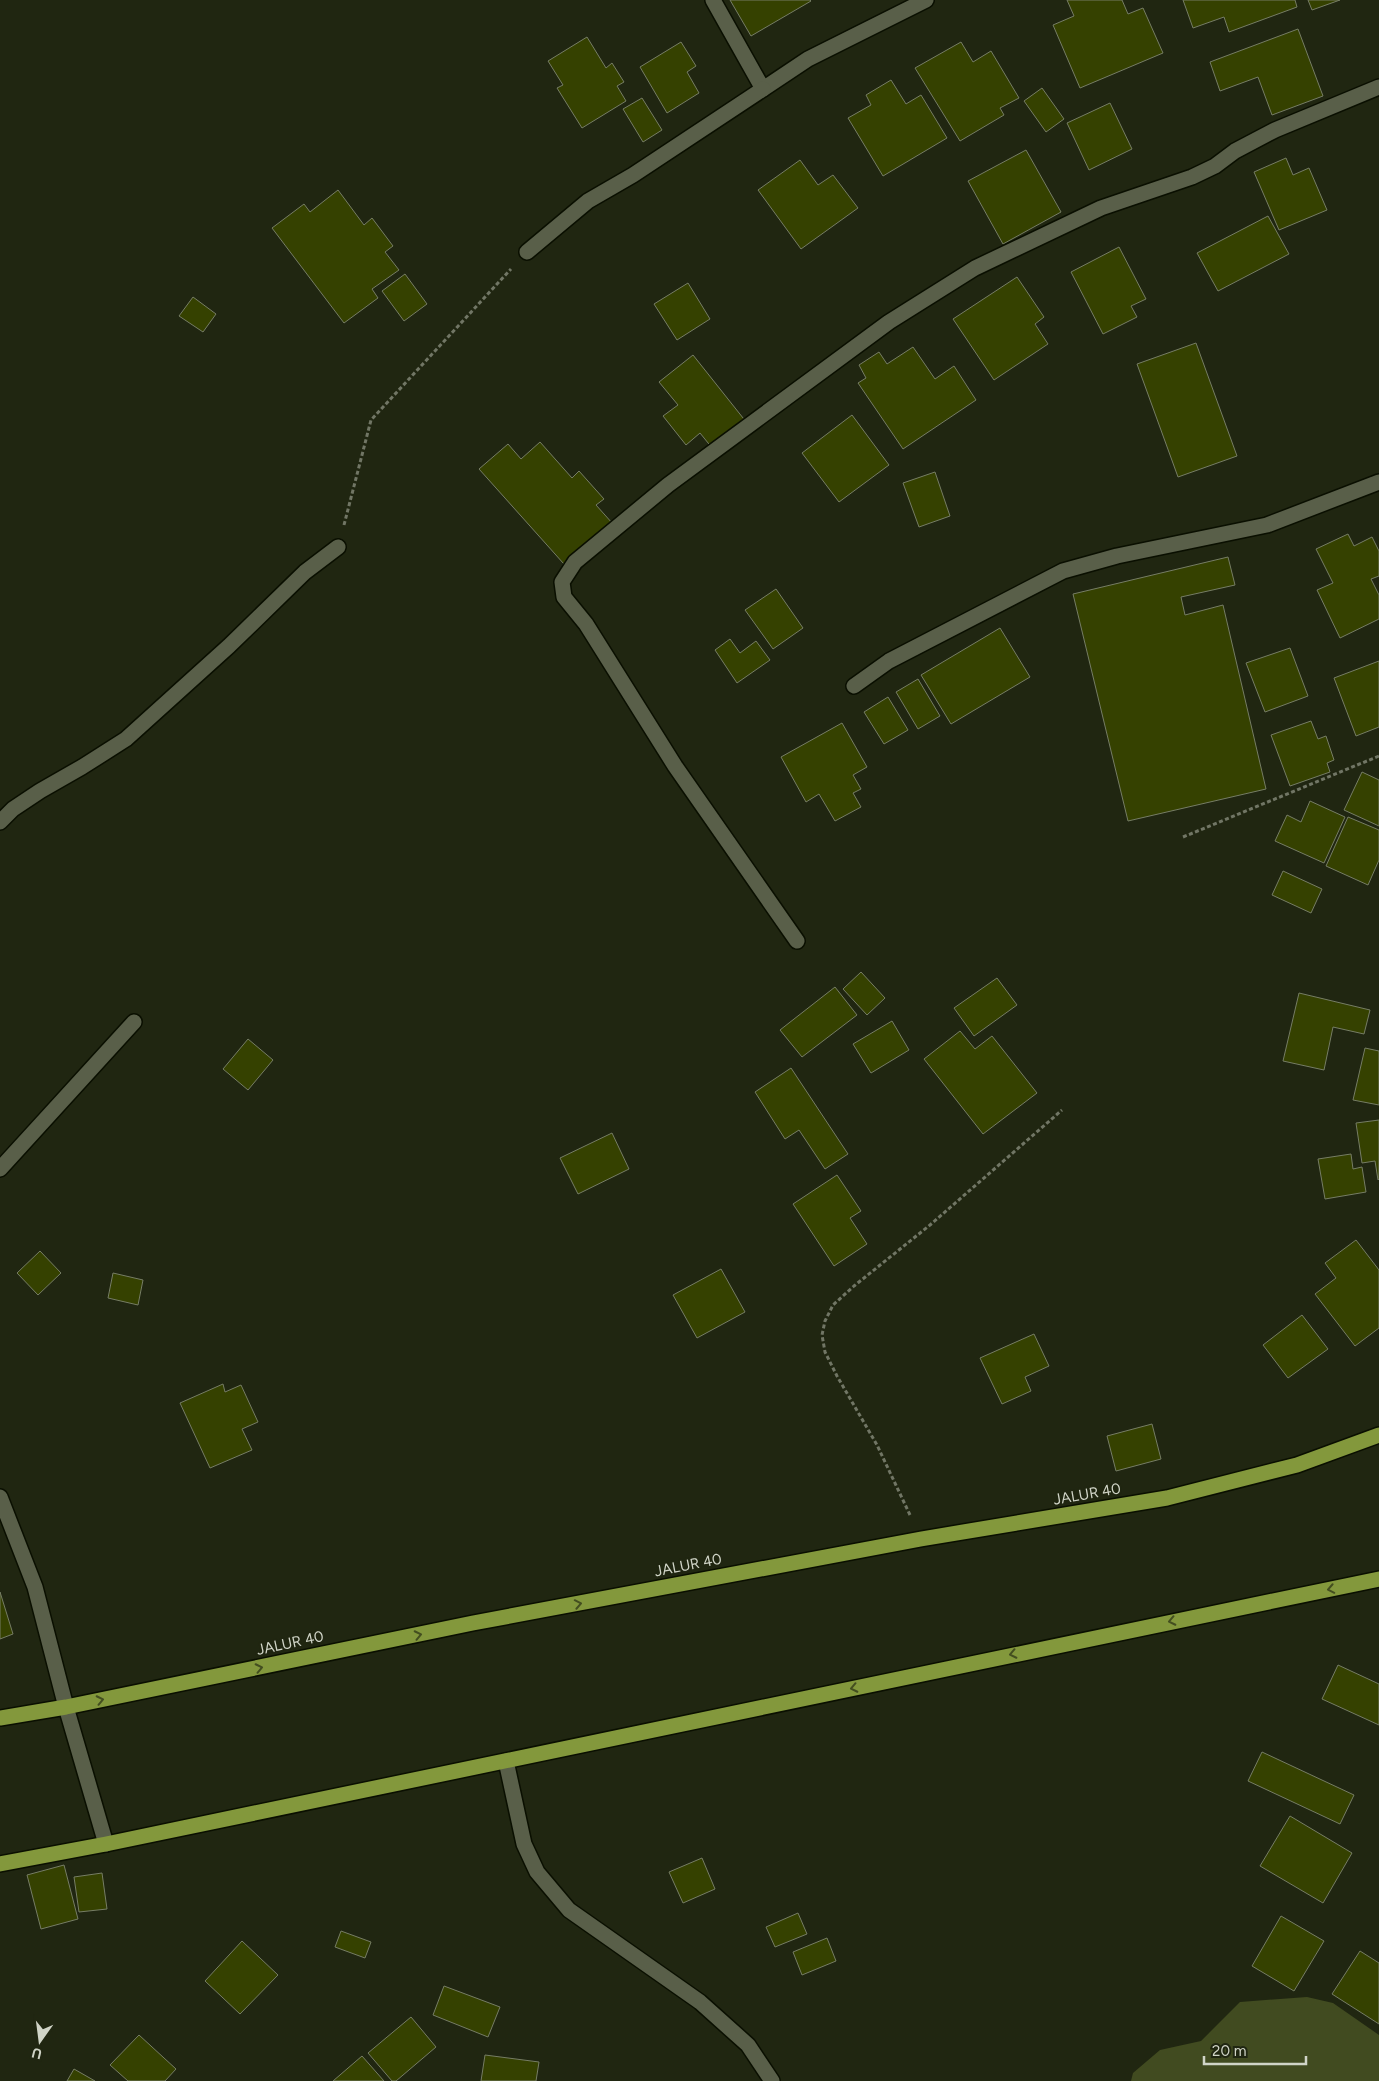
<svg xmlns="http://www.w3.org/2000/svg" width="1379" height="2081" font-family="Figtree,sans-serif">
	<style>
		.green { fill: #414b20 }
		.building { fill: #354100; stroke: #767d65 }
		.lines { fill: none; stroke-linecap: round; stroke-linejoin: round }
		.street-casing { stroke: #0a0f00; stroke-width: 18 }
		.highway-casing { stroke: #0a0f00; stroke-width: 18 }
		.path { stroke: #717665; stroke-width: 3; stroke-dasharray: 4 2.5; stroke-linecap: butt }
		.street { stroke: #595f49; stroke-width: 15 }
		.highway { stroke: #83983c; stroke-width: 15 }
		.oneway { stroke: #434e20 }
		.labels { text-anchor: middle; dominant-baseline: central; stroke-width: 4; stroke-linejoin: round; paint-order: stroke }
		.street-label { font-size: 15px; fill: #d0d4c7; stroke: #202611 }
	</style>
	<rect width="100%" height="100%" fill="#202611"/>
	<!-- green -->
	<polygon class="green" points="1307,1997 1333,2003 1379,2035 1379,2081 1131,2081 1133,2073 1160,2050 1201,2041 1240,2002"/>
	<!-- building -->
	<g class="building">
		<polygon points="730,0 810,0 811,1 751,36"/>
		<polygon points="1067,0 1122,0 1128,14 1143,8 1163,53 1080,88 1053,25 1074,16"/>
		<polygon points="1183,0 1295,0 1297,7 1229,32 1224,17 1193,28"/>
		<polygon points="1308,0 1340,0 1312,10"/>
		<polygon points="1298,29 1323,96 1272,115 1258,77 1220,91 1210,62"/>
		<polygon points="587,37 606,68 612,63 624,82 617,86 626,101 582,128 557,88 563,85 548,61"/>
		<polygon points="681,42 696,66 687,72 699,93 667,113 640,67"/>
		<polygon points="961,42 973,62 991,51 1019,98 1000,108 1004,115 960,141 915,68"/>
		<polygon points="891,80 906,104 921,95 947,138 883,176 848,118 871,105 866,95"/>
		<polygon points="1042,88 1064,119 1046,132 1024,101"/>
		<polygon points="642,98 662,130 643,142 623,109"/>
		<polygon points="1110,103 1132,149 1089,170 1067,123"/>
		<polygon points="1026,150 1061,212 1003,244 968,181"/>
		<polygon points="1286,158 1293,175 1309,168 1327,210 1279,230 1254,172"/>
		<polygon points="800,160 818,185 833,175 858,208 801,249 758,190"/>
		<polygon points="338,190 364,225 372,218 393,246 385,252 399,270 372,289 378,298 344,323 272,228 304,204 310,212"/>
		<polygon points="1268,216 1289,254 1218,291 1197,253"/>
		<polygon points="1119,247 1146,299 1131,306 1137,317 1103,334 1071,272"/>
		<polygon points="405,274 427,304 404,321 382,291"/>
		<polygon points="1017,277 1044,317 1035,324 1048,344 994,380 953,319"/>
		<polygon points="688,283 710,319 677,340 654,304"/>
		<polygon points="193,297 216,314 203,332 179,316"/>
		<polygon points="1196,343 1237,456 1178,477 1137,364"/>
		<polygon points="913,347 935,379 954,366 976,400 903,449 858,383 866,378 859,365 879,352 887,364"/>
		<polygon points="693,355 751,428 717,454 700,433 686,445 663,416 678,405 659,382"/>
		<polygon points="852,415 889,465 839,502 802,453"/>
		<polygon points="540,442 572,478 579,471 604,499 596,505 613,524 572,573 479,469 508,444 521,459"/>
		<polygon points="935,472 950,516 919,527 903,483"/>
		<polygon points="1348,534 1354,546 1372,537 1379,551 1379,576 1371,579 1379,595 1379,619 1340,638 1317,590 1333,583 1316,549"/>
		<polygon points="1228,557 1235,585 1181,597 1185,615 1223,605 1266,789 1128,821 1073,594"/>
		<polygon points="776,589 803,628 773,649 745,610"/>
		<polygon points="1000,628 1030,677 951,724 921,675"/>
		<polygon points="730,639 740,653 756,641 770,660 737,683 715,650"/>
		<polygon points="1290,648 1308,696 1265,712 1246,663"/>
		<polygon points="1379,661 1379,727 1356,736 1334,678"/>
		<polygon points="918,679 940,716 918,729 896,692"/>
		<polygon points="888,697 908,730 884,744 864,712"/>
		<polygon points="1311,721 1318,739 1326,736 1334,760 1327,763 1330,772 1290,786 1271,735"/>
		<polygon points="842,723 867,767 853,775 861,789 853,793 861,807 835,821 819,794 806,802 781,757"/>
		<polygon points="1362,772 1379,780 1379,826 1344,810"/>
		<polygon points="1310,801 1345,817 1324,863 1275,841 1287,815 1301,822"/>
		<polygon points="1348,817 1379,830 1379,860 1368,885 1326,866"/>
		<polygon points="1283,871 1322,889 1311,913 1272,895"/>
		<polygon points="861,972 885,998 867,1015 843,989"/>
		<polygon points="997,978 1017,1005 974,1036 954,1008"/>
		<polygon points="835,987 857,1015 802,1057 780,1030"/>
		<polygon points="1299,993 1370,1010 1364,1034 1333,1027 1324,1070 1283,1061"/>
		<polygon points="892,1021 909,1050 871,1073 853,1044"/>
		<polygon points="960,1031 975,1049 992,1036 1037,1093 983,1134 924,1059"/>
		<polygon points="248,1039 273,1060 248,1090 223,1069"/>
		<polygon points="1365,1048 1379,1051 1379,1105 1353,1100"/>
		<polygon points="791,1068 848,1154 825,1169 799,1130 785,1139 755,1092"/>
		<polygon points="1379,1120 1379,1179 1378,1180 1375,1161 1362,1163 1356,1123"/>
		<polygon points="612,1133 629,1169 578,1194 560,1158"/>
		<polygon points="1351,1154 1353,1169 1362,1167 1366,1192 1325,1199 1318,1159"/>
		<polygon points="837,1175 861,1211 850,1218 867,1244 834,1266 793,1204"/>
		<polygon points="1356,1240 1379,1270 1379,1328 1355,1346 1315,1294 1336,1278 1325,1263"/>
		<polygon points="40,1251 61,1273 38,1295 17,1273"/>
		<polygon points="721,1269 745,1312 697,1338 673,1295"/>
		<polygon points="113,1273 143,1280 138,1305 108,1298"/>
		<polygon points="1302,1315 1328,1349 1288,1378 1263,1345"/>
		<polygon points="1034,1334 1049,1366 1025,1377 1031,1391 1002,1404 980,1358"/>
		<polygon points="223,1384 225,1392 241,1385 258,1422 242,1429 252,1450 210,1468 180,1403"/>
		<polygon points="1152,1424 1161,1459 1116,1471 1107,1436"/>
		<polygon points="0,1592 13,1634 0,1639"/>
		<polygon points="1338,1665 1379,1684 1379,1725 1322,1699"/>
		<polygon points="1262,1752 1354,1795 1340,1824 1248,1781"/>
		<polygon points="1290,1816 1352,1853 1323,1903 1260,1866"/>
		<polygon points="702,1858 715,1889 683,1903 669,1872"/>
		<polygon points="64,1865 78,1919 41,1929 27,1875"/>
		<polygon points="102,1873 107,1909 79,1912 74,1877"/>
		<polygon points="798,1913 807,1934 775,1947 766,1927"/>
		<polygon points="1281,1916 1324,1941 1294,1991 1252,1966"/>
		<polygon points="341,1931 371,1942 365,1958 335,1947"/>
		<polygon points="827,1938 836,1961 802,1975 793,1952"/>
		<polygon points="242,1941 278,1975 240,2014 205,1981"/>
		<polygon points="1360,1951 1379,1963 1379,2024 1332,1994"/>
		<polygon points="444,1986 500,2007 488,2037 433,2015"/>
		<polygon points="411,2017 436,2047 396,2081 392,2081 368,2053"/>
		<polygon points="139,2035 176,2069 165,2081 128,2081 110,2065"/>
		<polygon points="485,2055 539,2062 536,2081 481,2081"/>
		<polygon points="362,2056 384,2081 333,2081"/>
		<polygon points="74,2069 95,2081 67,2081"/>
	</g>
	<g class="lines">
		<!-- street casing -->
		<g class="street-casing">
			<g id="street">
				<polyline points="713,0 763,89 808,59 926,0"/>
				<polyline points="527,252 588,201 633,175 763,89"/>
				<polyline points="854,686 889,661 1063,571 1117,556 1267,525 1379,482"/>
				<polyline points="0,822 13,809 40,791 82,767 126,739 229,646 305,572 338,547"/>
				<polyline points="797,941 675,766 586,624 564,597 562,582 575,562 668,485 889,322 975,268 1101,208 1192,177 1215,166 1235,151 1275,130 1379,87"/>
				<polyline points="0,1169 134,1022"/>
				<polyline points="0,1497 35,1587 66,1707 106,1844"/>
				<polyline points="506,1761 524,1844 537,1872 569,1910 700,2002 748,2045 772,2081"/>
			</g>
		</g>
		<!-- highway casing -->
		<g class="highway-casing">
			<g id="highway">
				<polyline points="0,1718 66,1707 473,1623 921,1539 1167,1498 1297,1465 1379,1435"/>
				<polyline points="0,1864 106,1844 1379,1579"/>
			</g>
		</g>
		<!-- path -->
		<g class="path">
			<polyline points="344,525 371,420 511,269"/>
			<polyline points="1183,837 1379,756"/>
			<polyline points="910,1515 877,1445 837,1376 825,1352 822,1335 825,1321 833,1305 854,1286 930,1225 1062,1110"/>
		</g>
		<!-- street -->
		<use href="#street" class="street"/>
		<!-- highway -->
		<use href="#highway" class="highway"/>
	</g>
	<!-- one-way arrows -->
	<defs><path id="oneway-chevron" d="M-2-3.5L2.5 0L-2 3.5" fill="none" stroke-width="1.6" stroke-linecap="round" stroke-linejoin="round" transform="scale(1.25)"/></defs>
	<g class="oneway">
		<use href="#oneway-chevron" transform="translate(1331 1589) rotate(169)"/>
		<use href="#oneway-chevron" transform="translate(578 1604) rotate(-11)"/>
		<use href="#oneway-chevron" transform="translate(1172 1621) rotate(168)"/>
		<use href="#oneway-chevron" transform="translate(418 1635) rotate(-12)"/>
		<use href="#oneway-chevron" transform="translate(1013 1654) rotate(168)"/>
		<use href="#oneway-chevron" transform="translate(259 1668) rotate(-12)"/>
		<use href="#oneway-chevron" transform="translate(854 1688) rotate(168)"/>
		<use href="#oneway-chevron" transform="translate(100 1700) rotate(-12)"/>
	</g>
	<g class="labels">
		<!-- street labels -->
		<g class="street-label">
			<text transform="translate(1087 1494) rotate(-10)">JALUR 40</text>
			<text transform="translate(688 1565) rotate(-11)">JALUR 40</text>
			<text transform="translate(290 1643) rotate(-12)">JALUR 40</text>
		</g>
	</g>
	<!-- north arrow -->
	<g transform="translate(40 2041) rotate(194)" stroke="#202611" stroke-width="4" paint-order="stroke">
	<path d="M0-4L9 19L0 12L-9 19Z" fill="#d0d4c7"/>
	<text y="-8" font-size="14" font-weight="bold" text-anchor="middle" fill="#d0d4c7">U</text>
	</g>
	<!-- scale -->
	<path d="M1204 2056v8h102v-8" fill="none" stroke="#d0d4c7" stroke-width="2.5"/>
	<text x="1212" y="2056" font-size="15" fill="#d0d4c7" stroke="#202611" stroke-width="4" paint-order="stroke">20 m</text>
</svg>
